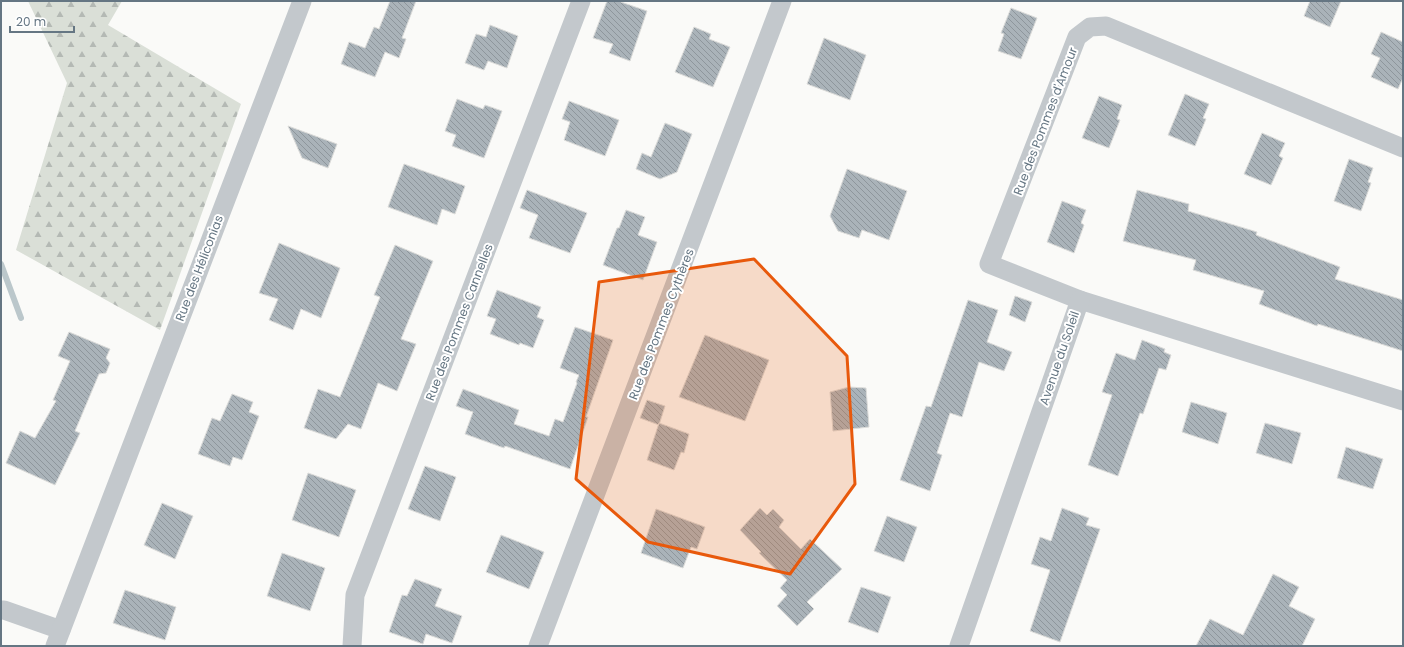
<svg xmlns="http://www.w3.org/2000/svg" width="1404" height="647" font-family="Poppins,sans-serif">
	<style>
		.forest { fill: url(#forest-firs) }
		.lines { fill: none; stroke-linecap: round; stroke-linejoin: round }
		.stream { stroke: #bbc7cb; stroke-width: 6 }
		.building { fill: url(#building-back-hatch); stroke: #dcdcda }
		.minor { stroke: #c3c8cc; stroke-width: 19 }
		.marked { fill: #e8590c; fill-opacity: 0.2; stroke: #e8590c; stroke-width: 3; stroke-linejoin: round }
		.labels { text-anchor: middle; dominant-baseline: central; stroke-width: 4; stroke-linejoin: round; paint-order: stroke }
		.street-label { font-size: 12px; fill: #657683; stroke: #fff }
	</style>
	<defs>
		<pattern id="forest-firs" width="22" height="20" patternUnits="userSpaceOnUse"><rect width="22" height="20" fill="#dadfd7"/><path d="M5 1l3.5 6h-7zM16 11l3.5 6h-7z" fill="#b4b9b4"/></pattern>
		<pattern id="building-back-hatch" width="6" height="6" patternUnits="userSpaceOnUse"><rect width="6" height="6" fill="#aab3b9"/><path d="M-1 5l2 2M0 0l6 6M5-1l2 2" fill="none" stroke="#8e969c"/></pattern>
	</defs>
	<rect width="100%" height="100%" fill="#fafaf8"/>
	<!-- forest -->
	<polygon class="forest" points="28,1 122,1 108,25 241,104 160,330 16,250 67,83"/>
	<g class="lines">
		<!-- stream -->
		<polyline class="stream" points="1,264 21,318"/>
	</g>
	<!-- building -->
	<g class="building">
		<polygon points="390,1 416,1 402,38 406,39 399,58 385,52 375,77 341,64 349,42 365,48 374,27 379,29"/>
		<polygon points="607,1 618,1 647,11 630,61 609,53 613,44 593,38"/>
		<polygon points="1310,1 1341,1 1330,27 1304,16"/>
		<polygon points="1011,8 1037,18 1021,59 998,51 1004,34 1001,33"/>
		<polygon points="490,25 518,36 507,68 488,61 484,70 465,63 476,34 486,37"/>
		<polygon points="694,27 711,34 709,39 730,47 713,87 675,72"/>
		<polygon points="1381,32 1403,42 1403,78 1398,89 1371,77 1380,58 1371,54"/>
		<polygon points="824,38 866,55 850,100 807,84"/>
		<polygon points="1185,94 1209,104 1203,118 1206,119 1195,146 1168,135"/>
		<polygon points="1099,96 1122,105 1117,119 1120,120 1109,148 1082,138"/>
		<polygon points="457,99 483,109 485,105 502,111 484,158 452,146 456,135 445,131"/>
		<polygon points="569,101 619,120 605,156 564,140 570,122 562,119"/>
		<polygon points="665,123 692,134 677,172 660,179 636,169 642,153 651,157"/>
		<polygon points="288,126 337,144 328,168 302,158"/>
		<polygon points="1262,133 1285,143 1279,156 1283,158 1271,185 1244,174"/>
		<polygon points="1349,159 1373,168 1368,182 1371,183 1361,211 1334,201"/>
		<polygon points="404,164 465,186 455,214 442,209 437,225 388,207"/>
		<polygon points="847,169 907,191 889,240 862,230 859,238 838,231 830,216"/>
		<polygon points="527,190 587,213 570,253 529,238 538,215 520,208"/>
		<polygon points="1137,190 1189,204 1188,211 1257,232 1256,235 1340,267 1335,279 1403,300 1403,351 1318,324 1317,326 1259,304 1264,291 1193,270 1196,260 1123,241"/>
		<polygon points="1062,201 1086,210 1081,223 1084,225 1074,253 1047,242"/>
		<polygon points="626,210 645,217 638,235 657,242 643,280 603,265 617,228 619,228"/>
		<polygon points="279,243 340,268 321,318 301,309 293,330 269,320 278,299 259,293"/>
		<polygon points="395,245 433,261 401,339 416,344 397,391 378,383 361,429 348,424 336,439 304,428 318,389 340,397 380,297 374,295"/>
		<polygon points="497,290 541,307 537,317 544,320 533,348 520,343 519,345 490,334 496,319 487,316"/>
		<polygon points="1015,296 1032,302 1025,322 1009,315"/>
		<polygon points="968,300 998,310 987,342 1012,352 1004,371 979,362 962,417 950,413 937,453 942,455 930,491 900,480 926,406 931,407"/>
		<polygon points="575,327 613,340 586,417 588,417 570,469 505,446 504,448 465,434 473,412 456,406 463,389 519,410 514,424 549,436 555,419 563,422 577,383 576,382 579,375 560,368"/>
		<polygon points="69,332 110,349 106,358 110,363 106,373 99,374 75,431 80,433 55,485 6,463 20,431 35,438 56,401 53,400 70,361 58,356"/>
		<polygon points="705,335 769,360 745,421 679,397"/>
		<polygon points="1142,340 1165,349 1164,352 1171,355 1166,370 1159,368 1143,414 1140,413 1118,476 1088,465 1112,395 1102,392 1116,353 1135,360"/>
		<polygon points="849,387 866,388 869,427 833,431 830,392"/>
		<polygon points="232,394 253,402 249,412 259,416 242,460 233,457 230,466 198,454 212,418 220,421"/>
		<polygon points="647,400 665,406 659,425 640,418"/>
		<polygon points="1191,402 1227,413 1218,444 1182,432"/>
		<polygon points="659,423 689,434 684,453 681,452 674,470 647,460"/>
		<polygon points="1265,423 1301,433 1292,464 1256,453"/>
		<polygon points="1346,447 1383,459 1373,489 1337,478"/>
		<polygon points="425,466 456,477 440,521 408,509"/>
		<polygon points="308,473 356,490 339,537 292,520"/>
		<polygon points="162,503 193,516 175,559 144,545"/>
		<polygon points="760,508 767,515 773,509 784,520 779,527 801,549 810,539 842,569 807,602 814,609 797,626 777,606 787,595 780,588 787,580 759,553 761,552 740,530"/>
		<polygon points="1062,508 1089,518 1086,525 1100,529 1060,642 1030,631 1050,570 1031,564 1040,537 1051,541"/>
		<polygon points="656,509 705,527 697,549 691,547 683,568 641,553"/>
		<polygon points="887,516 917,527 904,562 874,551"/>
		<polygon points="501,535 544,552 529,589 486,572"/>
		<polygon points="282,553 325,568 310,611 267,596"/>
		<polygon points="1273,574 1299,587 1289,606 1315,619 1302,646 1196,646 1210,619 1243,635"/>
		<polygon points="415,579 442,589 435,606 462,616 452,643 426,634 423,644 389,632 402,595 407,596"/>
		<polygon points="861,587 891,597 878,633 848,622"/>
		<polygon points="125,590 176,607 165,640 113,623"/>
	</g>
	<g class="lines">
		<!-- minor -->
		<g class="minor">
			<polyline points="1403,148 1106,26 1090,27 1077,37 989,264 1080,300 1403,401"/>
			<polyline points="1,610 4,610 61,630"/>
			<polyline points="55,646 302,1"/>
			<polyline points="352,646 355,595 581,1"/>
			<polyline points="538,646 782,1"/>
			<polyline points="959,646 1080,300"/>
		</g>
	</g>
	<!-- marked area -->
	<path class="marked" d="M754,259L847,356L855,484L790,574L648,542L576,479L599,282Z"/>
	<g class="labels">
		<!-- street labels -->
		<g class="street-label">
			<text transform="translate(1045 121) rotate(-69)">Rue des Pommes d'Amour</text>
			<text transform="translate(199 268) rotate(-69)">Rue des Héliconias</text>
			<text transform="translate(459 322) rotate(-69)">Rue des Pommes Cannelles</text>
			<text transform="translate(661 324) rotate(-69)">Rue des Pommes Cythères</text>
			<text transform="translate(1059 358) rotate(-71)">Avenue du Soleil</text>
		</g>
	</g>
	<!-- border -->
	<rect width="1404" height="647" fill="none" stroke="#657683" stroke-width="4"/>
	<!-- scale -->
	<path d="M10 26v6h64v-6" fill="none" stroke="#657683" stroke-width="2"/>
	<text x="16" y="26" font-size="12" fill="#657683" stroke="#ffffff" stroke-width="3" paint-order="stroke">20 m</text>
</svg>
